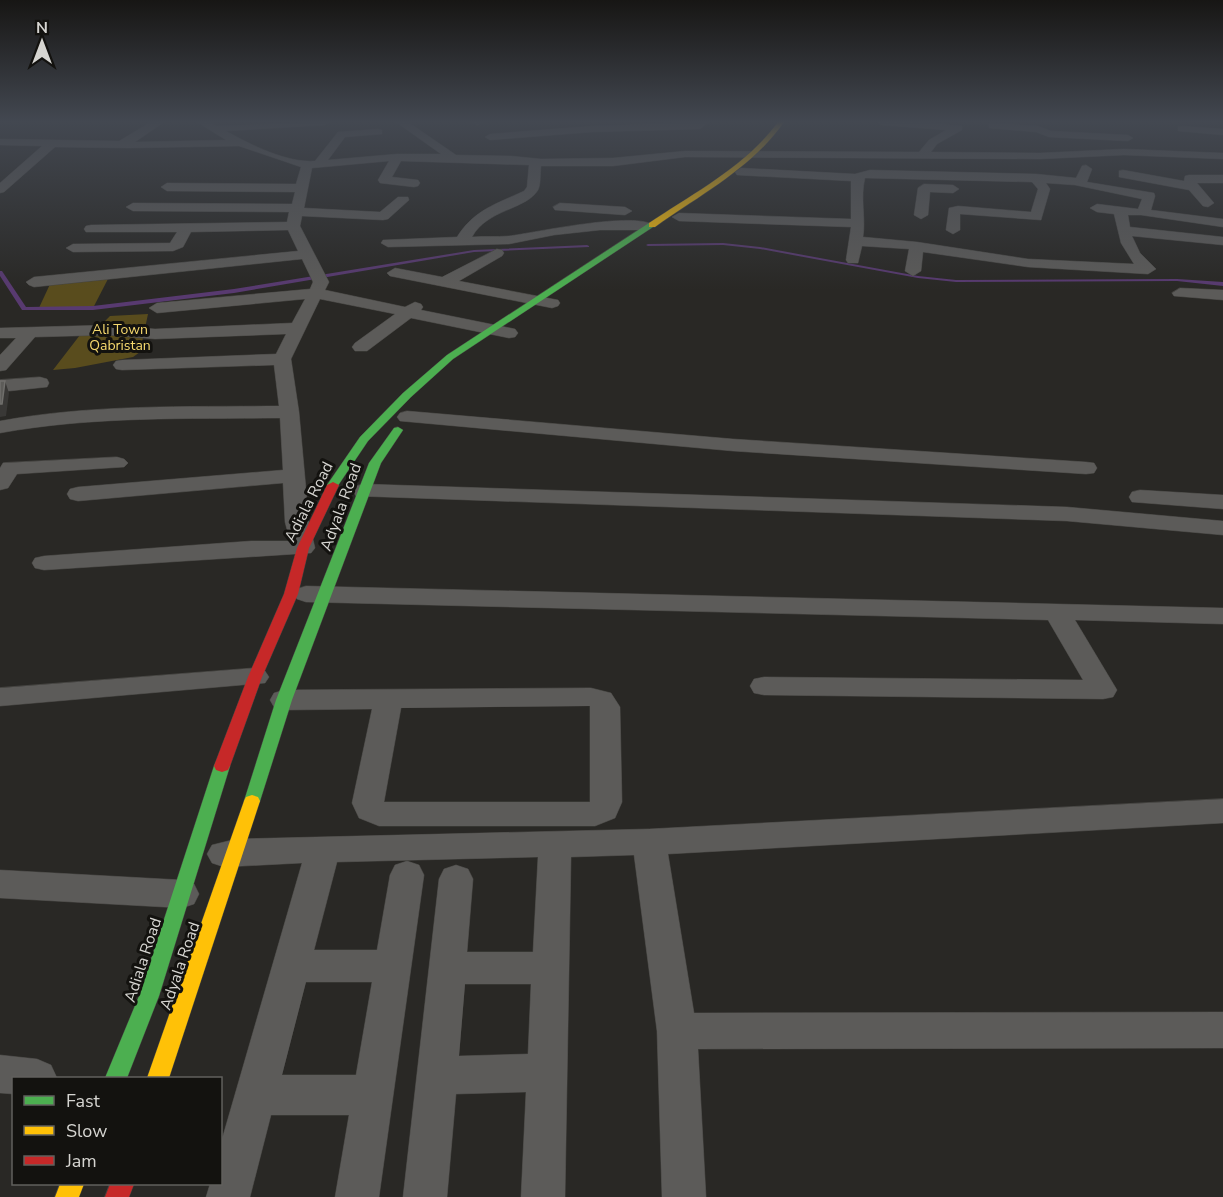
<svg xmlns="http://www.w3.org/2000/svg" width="1223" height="1197" font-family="'Nunito Sans',sans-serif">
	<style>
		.green { fill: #594c1d }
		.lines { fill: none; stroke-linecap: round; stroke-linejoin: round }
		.stream { fill: #583a70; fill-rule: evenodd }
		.street-casing { stroke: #454441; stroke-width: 1 }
		.fast-casing { stroke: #454441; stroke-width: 1 }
		.slow-casing { stroke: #454441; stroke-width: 1 }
		.jam-casing { stroke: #454441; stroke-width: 1 }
		.street { fill: #5c5b59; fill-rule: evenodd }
		.fast { fill: #4caf50; fill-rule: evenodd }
		.slow { fill: #ffc107; fill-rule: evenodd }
		.jam { fill: #c62828; fill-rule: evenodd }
		.shaded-wall { fill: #393836 }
		.building { fill: #5d5c59; stroke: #706f6c; stroke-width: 1.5 }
		.labels { text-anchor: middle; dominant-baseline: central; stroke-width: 6; stroke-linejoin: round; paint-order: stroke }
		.far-park-label { font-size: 14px; fill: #f6d96e; stroke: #13120f }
		.street-label { font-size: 16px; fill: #d6d5d1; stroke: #13120f }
	</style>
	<rect width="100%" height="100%" fill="#292825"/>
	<!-- green -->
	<g class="green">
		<polygon points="109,277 93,308 38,310 51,282"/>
		<polygon points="148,314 140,352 133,357 75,368 53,370 80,335 98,328 110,316"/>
	</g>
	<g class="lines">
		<!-- stream -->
		<g class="stream">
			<polygon points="723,243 760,247 918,276 956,280 1177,279 1223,282 1223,286 1177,281 956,282 918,278 760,249 723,245 648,246 646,245 648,244"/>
			<polygon points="587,245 589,246 589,247 474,252 234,293 93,310 22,310 0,276 0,271 2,271 26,307 93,306 234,289 474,250"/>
		</g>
		<!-- street casing -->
		<g class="street-casing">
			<g id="street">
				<path d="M151,122H164L135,142L226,140L197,122H210L216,126L330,122L325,125L226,131C251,145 287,163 315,161L338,132L378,129L382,130V134L345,137L328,160L397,154H441L396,122H408L456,155L511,156L541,159L613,158L685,151L919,152L929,140L946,130L882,125L877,122H923L962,126V130L937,144L931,152L1040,153L1124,149L1223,153V159L1124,155L1040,159L685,157L613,166H541C540,174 541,184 538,190C526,210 487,209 472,237C484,236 496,237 509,236C533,233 638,210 654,226L647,230H600L554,235L509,244L388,247L381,243L383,240L457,237C474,210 496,204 524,191L527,187L529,165L401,161L392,177L418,180L420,183L418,186L414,187L380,183L378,180L389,161L312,168L304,208L380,212L398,197H408L409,200L388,219L383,220L302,216L300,226L329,282L325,290L405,307L415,302L421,304L423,307L421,310L515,329L518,333L515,337L509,338L411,318L367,351H355L352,347L355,343L395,314L320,299L291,359L299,412L309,522L315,548L311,553L44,570L35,568L32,563L35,558L44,556L251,541H290L285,522L283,483L78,501L70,499L67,494L70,489L78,487L283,470L280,418C186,419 93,416 0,433V421C92,404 185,407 279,406L274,365L122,370L116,369L113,365L116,361L122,360L276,354L286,334L155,339L109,335L35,337L6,370L0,371V355L16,338H0V328L109,325L155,329L292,323L305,299L157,313L149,308L157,303L310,289L313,282L302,259L34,287L29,285L26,282L34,277L298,251L288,230L191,232L183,247L173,251L73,252L66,248L73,244L170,243L177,232H86L84,229L86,226L91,225L287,222L289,212L133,211L126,207L133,203L292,204L295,192L167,191L161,187L167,183L296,184L301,167L239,146L129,148L55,147L4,192L0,193V183L42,146L0,145V139L119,141Z"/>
				<polygon points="471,122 483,122 478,125"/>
				<polygon points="709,122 700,129 592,132 490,140 485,137 490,134 592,126"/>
				<polygon points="993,123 1038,126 1051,131 1128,135 1133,138 1128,141 1049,137 1036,132 989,128 989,124"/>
				<polygon points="1182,126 1223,129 1223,135 1178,131 1178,127"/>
				<path d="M1086,165L1092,169L1087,182L1154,193L1155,196L1151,210L1223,219V227L1141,215H1128L1130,227L1223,237V245L1132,236L1140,253L1156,269L1148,274L1028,267L923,252L921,271L913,276L905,271L909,249L862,246L858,263H848L846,260L851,227L679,221L672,217L679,213L851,219V181L737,175L735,172L741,168L855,174L870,170L1036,174L1076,178L1082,166ZM865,178L1032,182L1038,189L1031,212L958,206L949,208L946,230L953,234L960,230V214L1041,220L1050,189L1046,183L1075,185L1142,199L1138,209L1097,204L1090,208L1097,212L1114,214L1121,243L1134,264L1028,259L917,242L863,237C866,218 860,198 865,178Z"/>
				<polygon points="1123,170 1184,181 1185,176 1189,175 1223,175 1223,183 1197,183 1214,203 1208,207 1203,206 1189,190 1119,177 1119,171"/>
				<polygon points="924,184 953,185 959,189 953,193 930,192 928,215 921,219 914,215 918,188"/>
				<polygon points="560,203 625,207 632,211 625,215 555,210 553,207"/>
				<polygon points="497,249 502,250 504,253 502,256 459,281 558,300 560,303 558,306 552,308 390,276 387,273 395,268 442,277"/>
				<polygon points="1180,288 1223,290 1223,300 1174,296 1172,293"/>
				<polygon points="40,377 47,379 49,383 47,387 0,392 0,380"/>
				<polygon points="407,411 733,439 1086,462 1094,463 1097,468 1094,473 1086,474 733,451 400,421 397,417 400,413"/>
				<polygon points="117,457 124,459 128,463 124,467 17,474 8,488 0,490 0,468 3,463"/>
				<polygon points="364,484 1067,507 1223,521 1223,535 1067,521 356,496 353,491 356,486"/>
				<polygon points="1140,490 1223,495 1223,509 1132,502 1129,497 1132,492"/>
				<polygon points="306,586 1223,608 1223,624 1075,620 1117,690 1113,697 1103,699 764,695 754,693 750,686 754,679 764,677 1083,680 1048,620 306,602 297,599 293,594 297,589"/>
				<polygon points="255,668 265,671 269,677 265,683 0,706 0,688"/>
				<path d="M591,688L611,693L620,707L622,802L615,818L595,826H379L359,818L352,803L372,709L284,710L274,707L270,700L274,693L284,690ZM590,706V802H384L401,708Z"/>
				<path d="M1223,799V823L668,854L694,1013L1223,1012V1048L698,1049L706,1197H662L657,1031L634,855L571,857L565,1197H521L526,1092L456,1094L447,1197H403L439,879L444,869L456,865L468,869L473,879L467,952H533L538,857L337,862L314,950H377L390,875L395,865L407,861L419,865L424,875L379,1197H335L349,1115H271L250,1197H206L210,1184H220V1146L302,863L224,867L212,863L207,854L212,845L236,839L649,829ZM306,982H372L356,1075H282ZM465,984H531L528,1054L459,1056Z"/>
				<polygon points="0,870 182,880 194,884 199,894 194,904 182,908 0,898"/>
				<polygon points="0,1055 37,1059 51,1065 57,1078 14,1078 14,1094 0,1093"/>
			</g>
		</g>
		<!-- fast casing -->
		<g class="fast-casing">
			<g id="fast">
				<polygon points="649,223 656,225 453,359 411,397 368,441 337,487 329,487 327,485 360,437 403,393 447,355"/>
				<polygon points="398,427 403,430 381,463 292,700 260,801 258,805 252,807 246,805 244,801 276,700 369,463 394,428"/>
				<polygon points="222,760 228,762 230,766 159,996 127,1078 105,1078 139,996 214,766 216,762"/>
			</g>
		</g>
		<!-- slow casing -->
		<g class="slow-casing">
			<g id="slow">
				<path d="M778,122H784C752,168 700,195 655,227H649V223C694,193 746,166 778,122Z"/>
				<polygon points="252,795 258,797 260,801 169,1078 147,1078 244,801 246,797"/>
				<polygon points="60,1184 84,1184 79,1197 55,1197"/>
			</g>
		</g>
		<!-- jam casing -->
		<g class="jam-casing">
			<g id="jam">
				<polygon points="333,482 339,485 309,548 298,594 262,677 230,766 228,770 222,772 216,770 214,766 248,677 284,594 297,548 327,485"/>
				<polygon points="110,1184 134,1184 129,1197 105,1197"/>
			</g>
		</g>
		<!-- street -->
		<use href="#street" class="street"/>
		<!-- fast -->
		<use href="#fast" class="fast"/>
		<!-- slow -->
		<use href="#slow" class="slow"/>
		<!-- jam -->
		<use href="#jam" class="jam"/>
	</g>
	<!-- shaded-wall -->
	<polygon class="shaded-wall" points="5,381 9,393 6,416 0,417 0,404"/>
	<!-- building -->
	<polygon class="building" points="0,381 5,381 2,404 0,404"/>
	<!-- sky -->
	<linearGradient id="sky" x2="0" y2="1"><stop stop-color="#171614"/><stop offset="0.42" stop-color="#434851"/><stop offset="1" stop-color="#434851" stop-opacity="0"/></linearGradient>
	<rect width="1223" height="290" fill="url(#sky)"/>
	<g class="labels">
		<!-- far-park labels -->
		<g class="far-park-label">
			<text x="120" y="329">Ali Town<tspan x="120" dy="16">Qabristan</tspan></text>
		</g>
		<!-- street labels -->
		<g class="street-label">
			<text transform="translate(309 502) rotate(-63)">Adiala Road</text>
			<text transform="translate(341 507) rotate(-70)">Adyala Road</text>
			<text transform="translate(143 960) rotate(-72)">Adiala Road</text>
			<text transform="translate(180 966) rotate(-71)">Adyala Road</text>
		</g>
	</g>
	<!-- legend -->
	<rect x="12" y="1077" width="210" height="108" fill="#13120f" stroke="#61605d" stroke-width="1.5"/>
	<rect x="24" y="1096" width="30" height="9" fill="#4caf50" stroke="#61605d" stroke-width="1.5"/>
	<text x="66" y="1107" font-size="18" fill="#d6d5d1">Fast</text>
	<rect x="24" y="1126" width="30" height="9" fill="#ffc107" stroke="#61605d" stroke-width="1.5"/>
	<text x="66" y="1137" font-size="18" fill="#d6d5d1">Slow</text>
	<rect x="24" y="1156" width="30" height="9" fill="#c62828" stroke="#61605d" stroke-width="1.5"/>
	<text x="66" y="1167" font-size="18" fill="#d6d5d1">Jam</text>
	<!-- north arrow -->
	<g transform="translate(42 42)" stroke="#13120f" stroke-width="4.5" paint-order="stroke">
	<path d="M0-4.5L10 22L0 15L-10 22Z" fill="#d6d5d1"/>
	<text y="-9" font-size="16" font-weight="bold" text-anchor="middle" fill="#d6d5d1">N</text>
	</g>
</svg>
